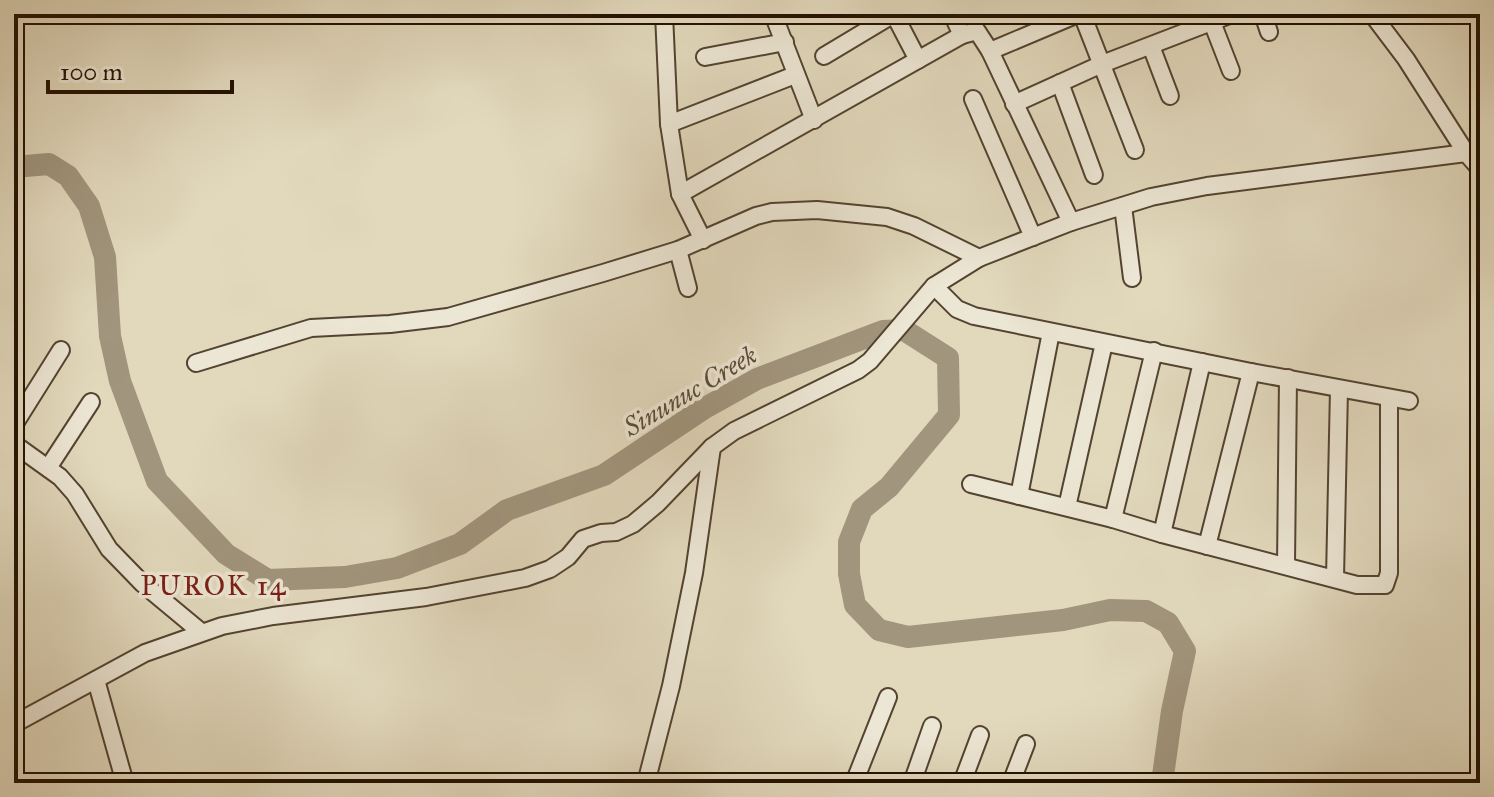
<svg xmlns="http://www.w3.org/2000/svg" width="1494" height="797" font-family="'IM FELL Great Primer',serif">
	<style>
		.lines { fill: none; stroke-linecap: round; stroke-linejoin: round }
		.river { stroke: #a1957d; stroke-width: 22 }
		.minor-casing { stroke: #534330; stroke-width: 20 }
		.minor { stroke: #ece6d4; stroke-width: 16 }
		.labels { text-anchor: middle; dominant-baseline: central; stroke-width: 7; stroke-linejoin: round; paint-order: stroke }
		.water-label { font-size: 26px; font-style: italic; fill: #5c4c39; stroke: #ece6d4 }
		.quarter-label { font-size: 28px; letter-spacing: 2px; fill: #7a1f14; stroke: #ece6d4 }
	</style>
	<rect width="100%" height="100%" fill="#e2d9bd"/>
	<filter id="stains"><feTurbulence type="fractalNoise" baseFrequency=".0025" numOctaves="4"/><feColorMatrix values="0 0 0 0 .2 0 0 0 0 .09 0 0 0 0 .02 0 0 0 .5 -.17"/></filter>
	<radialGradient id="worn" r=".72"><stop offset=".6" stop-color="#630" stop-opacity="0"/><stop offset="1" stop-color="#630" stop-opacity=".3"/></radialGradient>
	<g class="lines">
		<!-- river -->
		<polyline class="river" points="14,167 49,164 68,176 89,206 105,257 110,336 120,381 157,481 226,554 268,580 345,577 397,568 460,544 507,510 604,475 703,409 757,379 883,331 904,330 948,358 949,415 889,487 862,509 849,542 849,574 855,605 879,630 908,637 1063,620 1110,610 1146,611 1168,623 1185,651 1172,711 1162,783"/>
		<!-- minor casing -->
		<g class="minor-casing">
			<g id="minor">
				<polyline points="664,14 669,124 680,194"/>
				<polyline points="773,14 814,120"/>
				<polyline points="894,14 918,60"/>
				<polyline points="952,14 962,35 977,31 990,51"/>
				<polyline points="1082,14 1135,150"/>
				<polyline points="1263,14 1269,32"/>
				<polyline points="1372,14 1406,59 1466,153"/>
				<polyline points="1212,22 1231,71"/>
				<polyline points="1151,46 1170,96"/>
				<polyline points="824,56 894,14"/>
				<polyline points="705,57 785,42"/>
				<polyline points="1060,83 1094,175"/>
				<polyline points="973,99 1033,237"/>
				<polyline points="1014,104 1102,64 1232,14"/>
				<polyline points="669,124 795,75"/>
				<polyline points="1123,206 1132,278"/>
				<polyline points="1071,222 1151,197 1207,186 1466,153 1480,169"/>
				<polyline points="703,240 680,194 962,35"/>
				<polyline points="678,250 688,288"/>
				<polyline points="934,286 957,309 974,316 1251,372 1409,401"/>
				<polyline points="196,363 311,328 390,324 448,317 603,273 678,250 756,216 772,212 817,210 887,217 914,226 979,258 1071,222 990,51 1078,14"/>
				<polyline points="14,425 61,350"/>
				<polyline points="14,444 60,477 75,494 109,549 142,583 201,632"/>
				<polyline points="48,468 91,402"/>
				<polyline points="971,484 1113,519 1162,534 1357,585 1385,585 1389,573 1389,398"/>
				<polyline points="1019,496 1051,332"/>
				<polyline points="1067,507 1104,343"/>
				<polyline points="1113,519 1154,351"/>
				<polyline points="1162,534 1202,362"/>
				<polyline points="1207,546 1251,372"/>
				<polyline points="1286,565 1288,378"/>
				<polyline points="1335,578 1339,389"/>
				<polyline points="96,680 125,783"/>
				<polyline points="14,724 145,653 222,626 273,616 426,597 525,578 550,569 568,557 583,539 601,533 616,532 633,524 658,503 712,447 734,431 858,370 870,361 934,286 979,258"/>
				<polyline points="646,783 671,686 694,573 712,447"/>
				<polyline points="854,783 888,697"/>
				<polyline points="912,783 932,726"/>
				<polyline points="962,783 980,735"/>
				<polyline points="1011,783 1026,744"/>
			</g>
		</g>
		<!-- minor -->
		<use href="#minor" class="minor"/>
	</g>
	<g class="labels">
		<!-- water labels -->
		<g class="water-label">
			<text transform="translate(690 391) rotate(-31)">Sinunuc Creek</text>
		</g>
		<!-- quarter labels -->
		<g class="quarter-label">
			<text x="214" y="585">PUROK 14</text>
		</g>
	</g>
	<!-- margin -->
	<rect width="1494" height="797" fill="none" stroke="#e2d9bd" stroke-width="48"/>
	<rect x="16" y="16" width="1462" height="765" fill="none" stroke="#231101" stroke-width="4"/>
	<rect x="24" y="24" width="1446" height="749" fill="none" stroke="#231101" stroke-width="2"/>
	<!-- scale -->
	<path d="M48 80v12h184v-12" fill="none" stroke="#231101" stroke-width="4"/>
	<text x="60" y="80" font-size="24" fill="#231101" stroke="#ece6d4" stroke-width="6" paint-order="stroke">100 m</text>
	<rect width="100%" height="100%" filter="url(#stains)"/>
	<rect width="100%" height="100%" fill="url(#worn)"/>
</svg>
